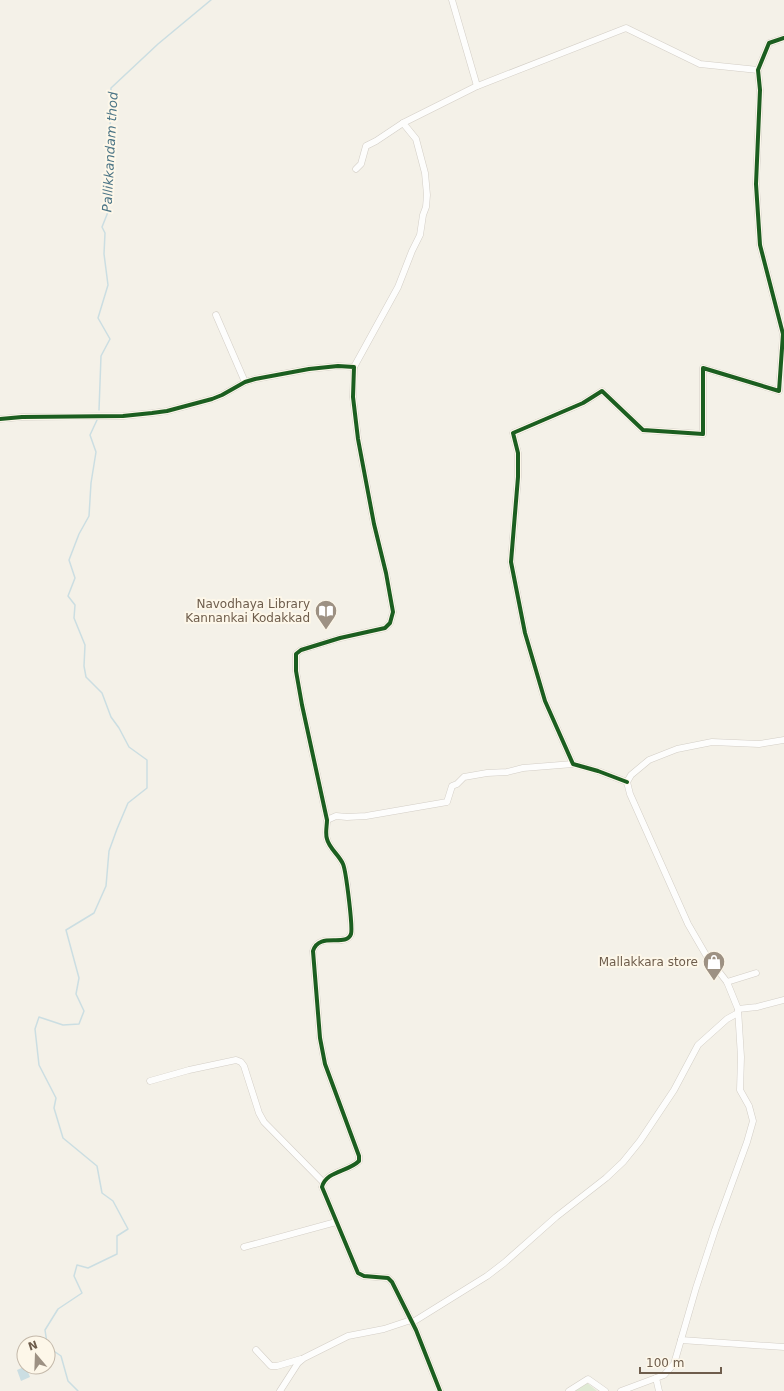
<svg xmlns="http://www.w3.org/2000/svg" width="784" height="1391" font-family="'DejaVu Sans',sans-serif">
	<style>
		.green { fill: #dfead4 }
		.water { fill: #cbdee2 }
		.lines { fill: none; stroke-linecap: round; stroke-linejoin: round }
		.stream { stroke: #cbdee2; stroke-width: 1.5 }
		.minor-casing { stroke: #d3cec6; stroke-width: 7 }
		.minor { stroke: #fdfdfc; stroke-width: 6 }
		.cycleway-casing { stroke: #fdf7e9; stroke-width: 6 }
		.cycleway { stroke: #1b5e20; stroke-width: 4 }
		.labels { text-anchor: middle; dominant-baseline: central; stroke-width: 4; stroke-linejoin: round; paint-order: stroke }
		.poi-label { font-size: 12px; fill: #6e5d4c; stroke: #fdf7e9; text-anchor: end }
		.water-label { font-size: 13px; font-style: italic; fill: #4c7586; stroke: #fdf7e9 }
	</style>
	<rect width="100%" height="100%" fill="#f4f1e8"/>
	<!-- green -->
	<polygon class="green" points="586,1382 597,1391 571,1391"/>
	<!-- water -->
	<polygon class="water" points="24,1367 26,1367 30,1377 21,1381 17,1370"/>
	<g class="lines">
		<!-- stream -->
		<g class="stream">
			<polyline points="99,410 101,356 110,339 98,318 108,285 104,254 105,233 102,227 108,212 111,88 158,44 211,0"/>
			<polyline points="47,1343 45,1330 58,1309 82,1293 74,1276 77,1265 88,1268 117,1254 117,1236 128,1229 113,1201 102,1193 97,1166 63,1138 54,1108 56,1098 39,1065 35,1029 39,1017 63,1025 79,1024 84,1011 76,994 79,978 66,930 94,913 106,886 109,851 117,829 128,803 147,788 147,760 129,747 119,728 111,717 102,693 86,677 84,666 85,645 74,618 75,605 68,596 75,578 69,560 79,534 89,516 91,483 96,452 90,435 97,420"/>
			<polyline points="48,1347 61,1356 68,1381 78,1391"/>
		</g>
		<!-- minor casing -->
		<g class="minor-casing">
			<g id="minor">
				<polyline points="452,0 477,86"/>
				<polyline points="356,169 361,164 366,146 376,141 403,123"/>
				<polyline points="216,315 245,382"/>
				<polyline points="354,367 398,287 412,251 420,235 423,215 426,207 427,195 425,173 416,139 403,123 475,87 626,28 700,64 758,70"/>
				<path d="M0,419L22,417L123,416L152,413L167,411L212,399L222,395L245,382L255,379L309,369L338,366L354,367L353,397L358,439L374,524L386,573L393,612L390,623L385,628L340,638L301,650L296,654V671L302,705L327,820C327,826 325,833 327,839C329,848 339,855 343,864C346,871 353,927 351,934C346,948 319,931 313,951L320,1038L325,1064L359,1156V1161C348,1172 326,1171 322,1187L358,1273L364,1276L388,1278L392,1282L416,1330L440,1391"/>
				<polyline points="627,782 598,771 573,764 545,701 525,633 511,562 518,477 518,453 513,433 583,403 602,391 643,430 703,434 703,368 779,391 783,334 760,245 756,184 760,90 758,70 769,43 784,38"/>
				<polyline points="327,820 336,816 347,817 366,816 447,802 452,786 457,784 464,777 487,773 507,772 523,768 573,764"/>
				<polyline points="727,982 756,973"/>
				<polyline points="738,1009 757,1007 784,1000"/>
				<polyline points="150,1081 189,1070 236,1060 241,1062 244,1066 259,1113 264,1122 323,1182"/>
				<polyline points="244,1247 336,1222"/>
				<polyline points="413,1322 487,1276 504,1263 556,1217 606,1178 623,1162 640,1141 674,1090 698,1045 727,1019 738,1013"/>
				<polyline points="681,1340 784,1347"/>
				<polyline points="256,1350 271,1366 277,1366 301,1359"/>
				<polyline points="656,1378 659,1391"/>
				<polyline points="280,1391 298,1363 304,1358 348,1336 384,1329 411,1320"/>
				<polyline points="569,1391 588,1379 605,1391"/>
				<polyline points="621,1391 664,1375 674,1364 696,1288 715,1230 747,1142 753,1121 749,1106 740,1090 741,1057 738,1009 727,982 706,955 688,924 630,794 627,782 631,775 649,760 677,749 712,742 759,744 784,740"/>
			</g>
		</g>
		<!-- minor -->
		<use href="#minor" class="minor"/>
		<!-- cycleway casing -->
		<g class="cycleway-casing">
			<g id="cycleway">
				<path d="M0,419L22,417L123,416L152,413L167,411L212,399L222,395L245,382L255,379L309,369L338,366L354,367L353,397L358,439L374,524L386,573L393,612L390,623L385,628L340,638L301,650L296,654V671L302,705L327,820C327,826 325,833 327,839C329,848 339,855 343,864C346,871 353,927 351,934C346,948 319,931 313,951L320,1038L325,1064L359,1156V1161C348,1172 326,1171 322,1187L358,1273L364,1276L388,1278L392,1282L416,1330L440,1391"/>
				<polyline points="627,782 598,771 573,764 545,701 525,633 511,562 518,477 518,453 513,433 583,403 602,391 643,430 703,434 703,368 779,391 783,334 760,245 756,184 760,90 758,70 769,43 784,38"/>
			</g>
		</g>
		<!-- cycleway -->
		<use href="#cycleway" class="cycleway"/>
	</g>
	<!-- icons -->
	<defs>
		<g id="library-pin" transform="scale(1.15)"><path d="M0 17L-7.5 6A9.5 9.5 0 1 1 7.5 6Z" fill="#9d9183" stroke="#fdf7e9"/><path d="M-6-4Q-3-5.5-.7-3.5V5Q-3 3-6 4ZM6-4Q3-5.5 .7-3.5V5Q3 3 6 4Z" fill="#fff"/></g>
		<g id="shop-pin" transform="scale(1.15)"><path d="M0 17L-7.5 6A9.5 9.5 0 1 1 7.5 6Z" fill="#9d9183" stroke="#fdf7e9"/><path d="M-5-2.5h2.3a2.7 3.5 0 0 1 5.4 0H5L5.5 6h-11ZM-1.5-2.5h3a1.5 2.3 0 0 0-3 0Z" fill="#fff"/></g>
	</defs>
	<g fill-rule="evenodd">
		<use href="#library-pin" x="326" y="611"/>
		<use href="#shop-pin" x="714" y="962"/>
	</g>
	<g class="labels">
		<!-- poi labels -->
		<g class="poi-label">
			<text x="310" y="604">Navodhaya Library<tspan x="310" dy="14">Kannankai Kodakkad</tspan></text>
			<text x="698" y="962">Mallakkara store</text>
		</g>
		<!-- water labels -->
		<g class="water-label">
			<text transform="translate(110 152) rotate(-87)">Pallikkandam thod</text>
		</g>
	</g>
	<!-- north arrow -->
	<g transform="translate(36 1355) rotate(341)"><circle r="19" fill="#fdf7e9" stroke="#c4b9aa"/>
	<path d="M0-3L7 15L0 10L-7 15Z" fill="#9d9183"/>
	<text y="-6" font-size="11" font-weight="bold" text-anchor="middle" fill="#6e5d4c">N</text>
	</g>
	<!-- scale -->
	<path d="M640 1367v6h81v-6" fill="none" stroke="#6e5d4c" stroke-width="2"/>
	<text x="646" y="1367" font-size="12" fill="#6e5d4c" stroke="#fdf7e9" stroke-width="3" paint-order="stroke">100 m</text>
</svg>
